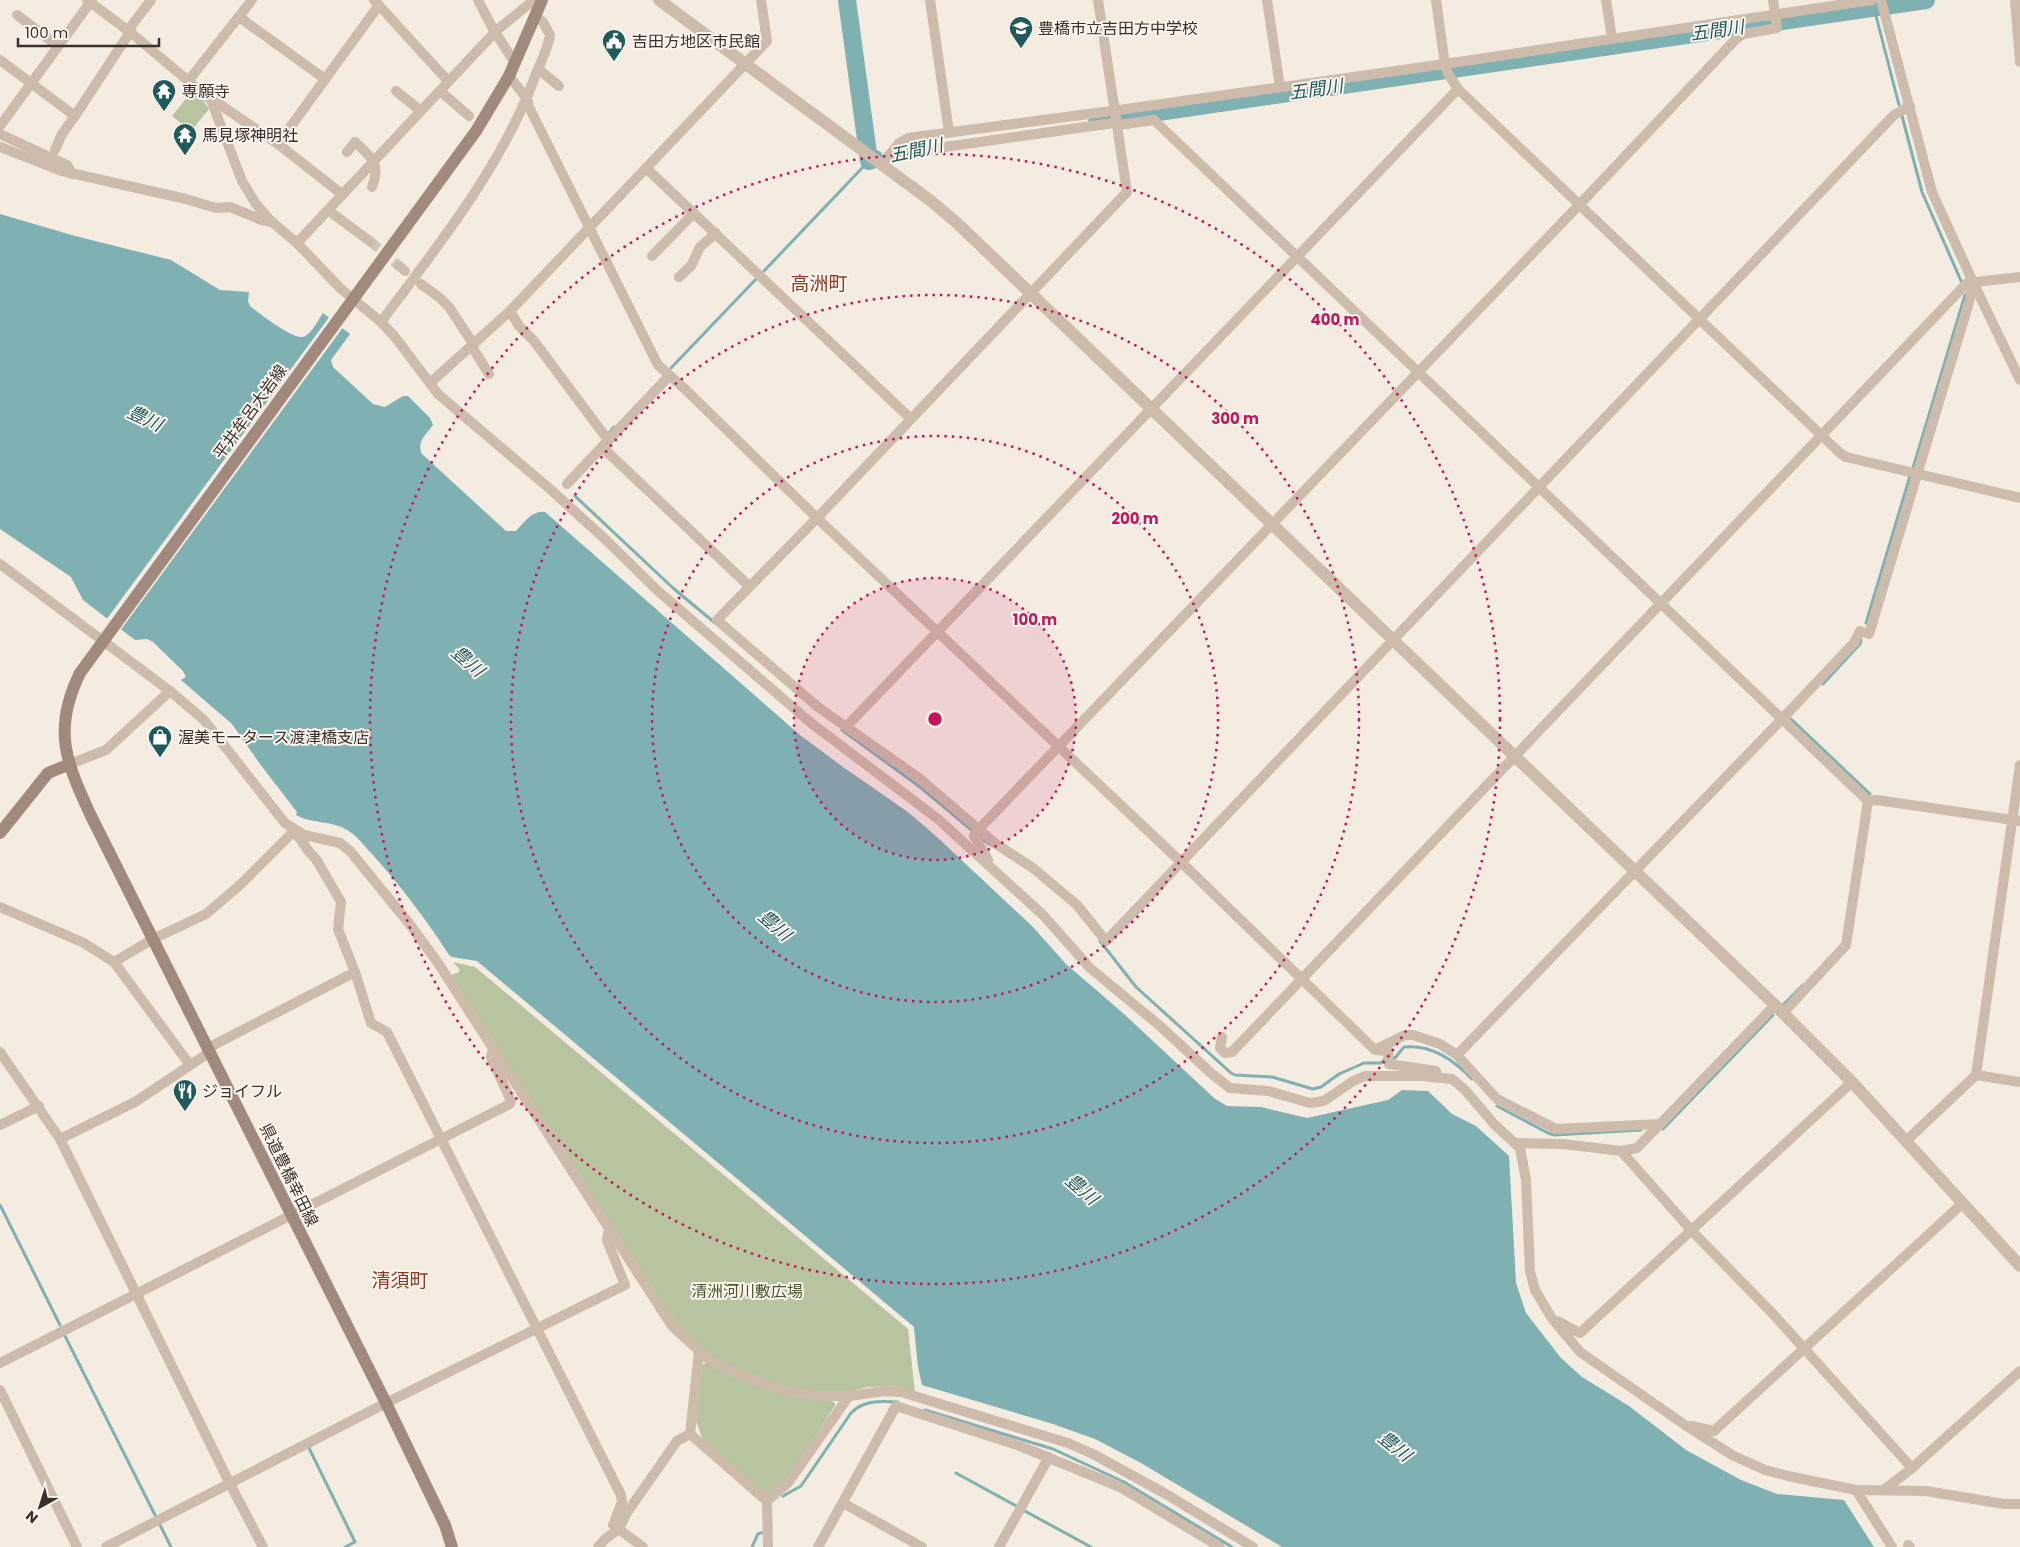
<svg xmlns="http://www.w3.org/2000/svg" width="2020" height="1547" font-family="Poppins,'Noto Sans JP',sans-serif">
	<style>
		.green { fill: #b8c4a0 }
		.water { fill: #7fb0b2 }
		.pier { fill: #f4ebe1 }
		.lines { fill: none; stroke-linecap: round; stroke-linejoin: round }
		.stream { stroke: #7fb0b2; stroke-width: 3 }
		.river { stroke: #7fb0b2; stroke-width: 18 }
		.minor-tunnel { stroke: #cfc6bd; stroke-width: 10; stroke-dasharray: 10 5; stroke-linecap: butt }
		.minor { stroke: #cdbbac; stroke-width: 10 }
		.tertiary { stroke: #cdbbac; stroke-width: 12 }
		.secondary { stroke: #a18a7d; stroke-width: 12 }
		.ring { fill: none; stroke: #c2185b; stroke-width: 2.5; stroke-dasharray: 2.5 5 }
		.labels { text-anchor: middle; dominant-baseline: central; stroke-width: 4; stroke-linejoin: round; paint-order: stroke }
		.poi-label { font-size: 16px; fill: #3b302b; stroke: #fbf5ee; text-anchor: start }
		.street-label { font-size: 16px; fill: #3b302b; stroke: #fbf5ee }
		.park-label { font-size: 16px; fill: #4a5a2e; stroke: #fbf5ee }
		.water-label { font-size: 18px; font-style: italic; fill: #1f5a5e; stroke: #fbf5ee }
		.quarter-label { font-size: 19px; fill: #8c3b22; stroke: #fbf5ee }
		.centre { fill: #c2185b; stroke: #fbf5ee; stroke-width: 2.5 }
		.ring-label { font-size: 15px; text-anchor: middle; font-weight: bold; fill: #c2185b; stroke: #fbf5ee; stroke-width: 4; stroke-linejoin: round; paint-order: stroke }
	</style>
	<rect width="100%" height="100%" fill="#f4ebe1"/>
	<!-- green -->
	<g class="green">
		<polygon points="193,90 201,97 209,109 191,131 172,116"/>
		<polygon points="453,962 475,967 908,1329 915,1392 892,1386 869,1387 846,1392 792,1390 717,1361 680,1330 451,975 457,973 460,970"/>
		<polygon points="708,1362 728,1373 831,1400 835,1403 835,1406 786,1480 767,1495 704,1443 696,1421 702,1365"/>
	</g>
	<!-- water -->
	<path class="water" d="M0,214L75,236L171,260L220,290L249,292L248,301L250,306C258,313 293,339 302,337C311,336 318,320 323,313L350,334L331,360L333,367L373,404L385,407L403,396H408L430,418L433,425C426,435 416,442 422,454L506,531H516C524,523 532,510 545,512L800,735L843,767L908,812L938,838L1033,927L1066,964L1124,1014L1214,1098L1227,1106L1261,1107L1307,1118L1388,1100L1402,1090L1428,1091L1452,1114L1476,1126L1509,1156L1516,1283L1526,1313L1561,1358L1582,1377L1629,1406L1686,1450L1741,1480L1777,1494L1844,1500L1874,1547H1282L1141,1463L1095,1439L1053,1424L922,1385L918,1367L914,1327L477,961L452,957L449,955C426,919 400,885 372,854C364,846 357,835 347,830C331,820 311,824 296,815L297,812L260,764L232,724L181,680L186,677L183,671L153,642L147,639L135,640L83,600L71,577L0,529Z"/>
	<!-- pier -->
	<polygon class="pier" points="330,316 344,326 120,631 106,620"/>
	<g class="lines">
		<!-- stream -->
		<g class="stream">
			<polyline points="1874,8 1899,105"/>
			<polyline points="1902,116 1922,192 1962,283"/>
			<polyline points="764,271 865,165"/>
			<polyline points="671,368 758,277"/>
			<polyline points="609,433 614,427"/>
			<polyline points="1913,468 1965,295"/>
			<polyline points="575,496 673,588 715,623"/>
			<polyline points="1866,623 1910,476"/>
			<polyline points="1823,684 1860,644 1861,640"/>
			<polyline points="1791,719 1870,794"/>
			<polyline points="842,730 920,787 974,832"/>
			<polyline points="978,836 989,844"/>
			<polyline points="1100,941 1136,987 1231,1073 1235,1075 1272,1077 1313,1089 1321,1087 1339,1074 1364,1063 1381,1063 1385,1059"/>
			<polyline points="1784,1004 1803,985"/>
			<path d="M1392,1058H1395L1404,1047C1431,1044 1455,1061 1472,1079"/>
			<polyline points="1497,1106 1548,1133 1554,1135 1641,1130"/>
			<polyline points="1663,1129 1773,1015"/>
			<polyline points="0,1205 60,1325"/>
			<polyline points="64,1334 156,1517"/>
			<polyline points="925,1410 1053,1449 1124,1482 1232,1547"/>
			<polyline points="308,1446 355,1542 345,1547"/>
			<polyline points="956,1473 1018,1507"/>
			<path d="M783,1496L801,1486L851,1413C864,1400 879,1401 898,1402"/>
			<polyline points="1023,1510 1091,1547"/>
			<polyline points="159,1523 171,1547"/>
			<polyline points="752,1547 758,1534 764,1532"/>
		</g>
		<!-- river -->
		<g class="river">
			<polyline points="847,0 869,161 875,159"/>
			<polyline points="1097,121 1926,0"/>
		</g>
		<!-- minor-tunnel -->
		<polyline class="minor-tunnel" points="371,242 399,266"/>
		<!-- minor -->
		<g class="minor">
			<polyline points="87,0 130,32 211,100 242,181 256,204 272,222 297,243 340,288 381,322 395,337 438,394 550,489 605,539 658,591 811,723 938,819 1044,916 1090,968 1160,1026 1212,1074 1230,1088 1268,1091 1310,1103 1324,1101 1353,1081 1365,1076 1422,1076 1452,1079 1465,1090 1495,1125 1520,1148 1526,1180 1530,1271 1535,1290 1551,1317 1580,1352 1685,1425 1732,1455 1765,1470 1788,1476 1856,1490 1892,1547"/>
			<polyline points="374,0 448,81"/>
			<polyline points="478,0 493,29 515,63"/>
			<polyline points="930,0 949,132"/>
			<polyline points="1098,0 1127,192 817,518 717,620 818,707 919,778 996,844 1033,868 1077,905 1106,941 1894,115 1910,106"/>
			<polyline points="1267,0 1280,87"/>
			<polyline points="1436,0 1445,65 1447,72 1458,89 1840,453 1846,457 2020,498"/>
			<polyline points="1606,0 1612,38"/>
			<polyline points="1881,0 1932,192 1973,282 2020,380"/>
			<polyline points="2015,0 2020,62"/>
			<polyline points="17,15 58,46"/>
			<polyline points="239,17 325,79"/>
			<polyline points="0,60 75,116 130,32 132,25 151,0"/>
			<polyline points="538,69 559,86"/>
			<polyline points="509,76 527,99 529,107 658,365 687,391 817,518 1182,863 1375,1050 1388,1051 1389,1064 1436,1071"/>
			<polyline points="189,80 252,0"/>
			<polyline points="396,91 421,111"/>
			<polyline points="440,91 469,116"/>
			<polyline points="211,100 219,104 278,144 343,195"/>
			<polyline points="0,126 92,0"/>
			<polyline points="0,134 67,165 72,174"/>
			<polyline points="278,144 379,5"/>
			<polyline points="0,147 62,171 186,199 216,208 230,207 262,220 272,222"/>
			<polyline points="55,150 62,134 75,116"/>
			<path d="M347,152L355,142C372,158 381,163 372,187"/>
			<polyline points="889,155 1113,123 1118,125 1154,120 1868,801 1877,800 2020,821"/>
			<polyline points="887,158 899,143 908,138 1119,110 1445,64 1872,0"/>
			<polyline points="646,168 911,419"/>
			<polyline points="329,211 371,242"/>
			<polyline points="297,243 496,31 529,4 541,2"/>
			<polyline points="652,256 694,213"/>
			<polyline points="399,266 405,271"/>
			<polyline points="679,277 691,266 700,247 716,233"/>
			<polyline points="421,284 440,298 449,307 474,345"/>
			<polyline points="510,311 519,326 534,341 608,440"/>
			<path d="M381,322C439,244 502,167 536,74C541,62 548,48 550,35L543,22L536,16"/>
			<polyline points="472,347 489,374"/>
			<polyline points="430,383 510,311 767,41 761,0"/>
			<polyline points="602,447 749,586"/>
			<polyline points="567,484 669,376"/>
			<polyline points="0,564 170,691 204,720 285,823 304,835 340,843 350,851 408,922 436,960 672,1326 707,1358 730,1371 778,1389 797,1393 821,1396 849,1396 885,1391 901,1392 1068,1443 1093,1454 1166,1494 1253,1547"/>
			<polyline points="846,727 1458,89"/>
			<polyline points="70,764 106,750 170,691"/>
			<polyline points="987,861 988,860 974,836 979,829 1580,204 1735,40 1743,34 1777,28 1773,0"/>
			<polyline points="0,907 82,942 114,962 190,1065"/>
			<polyline points="114,962 153,939 206,914 240,885 291,834 293,829 310,853 316,859 341,902 338,929 355,972 371,1023 387,1032 621,1495 622,1502 613,1525 643,1547"/>
			<polyline points="1783,1013 1846,945 1868,801"/>
			<polyline points="1222,1037 1220,1048 1225,1053 1232,1052 1967,283 2020,277"/>
			<polyline points="208,1048 355,972"/>
			<polyline points="1375,1050 1405,1035 1413,1035 1440,1044 1457,1055 1497,1099 1556,1129 1661,1124"/>
			<polyline points="0,1052 60,1139 230,1484 263,1547"/>
			<polyline points="1457,1055 1782,719 1854,643 1860,631 1869,634 1970,299 1973,282"/>
			<polyline points="1976,1075 2020,1082"/>
			<polyline points="0,1125 39,1106"/>
			<polyline points="60,1139 135,1102 210,1052"/>
			<polyline points="1906,1141 1976,1075 2020,765"/>
			<polyline points="1515,1143 1563,1144 1621,1151 1637,1148 1775,1005"/>
			<polyline points="1621,1151 1692,1231 1773,1314 1912,1468"/>
			<polyline points="1557,1321 1580,1333 1852,1082"/>
			<polyline points="0,1363 510,1104 511,1101 491,1057 493,1048"/>
			<polyline points="0,1390 77,1547"/>
			<polyline points="1691,1426 1714,1431 1963,1203"/>
			<polyline points="690,1434 767,1501 768,1547"/>
			<polyline points="1856,1490 1926,1491 2004,1504 2020,1504"/>
			<polyline points="1884,1490 1912,1468 2020,1371"/>
			<polyline points="767,1501 788,1483 849,1396"/>
			<polyline points="843,1503 922,1547"/>
			<polyline points="1908,1545 1910,1547"/>
			<polyline points="106,1547 386,1403 625,1285 607,1240 609,1229"/>
			<polyline points="598,1547 605,1539 619,1529 626,1514 677,1441 690,1434 699,1351"/>
			<polyline points="818,1547 896,1406 1020,1446 1120,1487 1220,1547"/>
			<polyline points="999,1547 1049,1457"/>
		</g>
		<!-- tertiary -->
		<polyline class="tertiary" points="659,0 931,201 957,223 1775,1005 1852,1082 2020,1266"/>
		<!-- secondary -->
		<g class="secondary">
			<polyline points="0,833 48,773 70,764"/>
			<path d="M452,1547L445,1525L386,1403L91,816C66,762 52,730 80,673L476,131L509,76L542,0"/>
		</g>
	</g>
	<!-- distance rings -->
	<circle cx="935" cy="719" r="141" fill="#c2185b" fill-opacity=".12"/>
	<g class="ring">
		<circle cx="935" cy="719" r="141"/>
		<circle cx="935" cy="719" r="283"/>
		<circle cx="935" cy="719" r="424"/>
		<circle cx="935" cy="719" r="565"/>
	</g>
	<!-- icons -->
	<defs>
		<g id="school-pin" transform="scale(1.25)"><path d="M0 17L-7.5 6A9.5 9.5 0 1 1 7.5 6Z" fill="#1f5a5e" stroke="#fbf5ee"/><path d="M0-5L7-2L0 1L-7-2ZM-4 1L0 2.5L4 1V4Q0 6-4 4Z" fill="#fff"/></g>
		<g id="civic-pin" transform="scale(1.25)"><path d="M0 17L-7.5 6A9.5 9.5 0 1 1 7.5 6Z" fill="#1f5a5e" stroke="#fbf5ee"/><path d="M-.6-6.5H3V-4.5H.6V-3L4-1V1h2V6H-6V1h2V-1L-.6-3ZM-1.2 2.5V6h2.4V2.5Z" fill="#fff"/></g>
		<g id="temple-pin" transform="scale(1.25)"><path d="M0 17L-7.5 6A9.5 9.5 0 1 1 7.5 6Z" fill="#1f5a5e" stroke="#fbf5ee"/><path d="M0-6L5-2H3V0L6.5 2.5H4V6H1.5V3h-3V6H-4V2.5H-6.5L-3 0V-2H-5Z" fill="#fff"/></g>
		<g id="shop-pin" transform="scale(1.25)"><path d="M0 17L-7.5 6A9.5 9.5 0 1 1 7.5 6Z" fill="#1f5a5e" stroke="#fbf5ee"/><path d="M-5-2.5h2.3a2.7 3.5 0 0 1 5.4 0H5L5.5 6h-11ZM-1.5-2.5h3a1.5 2.3 0 0 0-3 0Z" fill="#fff"/></g>
		<g id="restaurant-pin" transform="scale(1.25)"><path d="M0 17L-7.5 6A9.5 9.5 0 1 1 7.5 6Z" fill="#1f5a5e" stroke="#fbf5ee"/><path d="M-5-6h1v4h1v-4h1v4h1v-4h1v5L-1.5 .5V6h-2V.5L-5-1ZM5-6V6H3V1.5H1.5Q1.5-4 5-6Z" fill="#fff"/></g>
	</defs>
	<g fill-rule="evenodd">
		<use href="#school-pin" x="1021" y="28"/>
		<use href="#civic-pin" x="614" y="41"/>
		<use href="#temple-pin" x="164" y="91"/>
		<use href="#temple-pin" x="185" y="135"/>
		<use href="#shop-pin" x="160" y="737"/>
		<use href="#restaurant-pin" x="185" y="1091"/>
	</g>
	<g class="labels">
		<!-- poi labels -->
		<g class="poi-label">
			<text x="1038" y="28">豊橋市立吉田方中学校</text>
			<text x="632" y="41">吉田方地区市民館</text>
			<text x="182" y="91">専願寺</text>
			<text x="202" y="135">馬見塚神明社</text>
			<text x="178" y="737">渥美モータース渡津橋支店</text>
			<text x="202" y="1091">ジョイフル</text>
		</g>
		<!-- street labels -->
		<g class="street-label">
			<text transform="translate(250 412) rotate(-54)">平井牟呂大岩線</text>
			<text transform="translate(289 1175) rotate(64)">県道豊橋幸田線</text>
		</g>
		<!-- park labels -->
		<g class="park-label">
			<text x="747" y="1291">清洲河川敷広場</text>
		</g>
		<!-- water labels -->
		<g class="water-label">
			<text transform="translate(1717 30) rotate(-8)">五間川</text>
			<text transform="translate(1316 89) rotate(-8)">五間川</text>
			<text transform="translate(916 150) rotate(-12)">五間川</text>
			<text transform="translate(145 418) rotate(25)">豊川</text>
			<text transform="translate(468 661) rotate(41)">豊川</text>
			<text transform="translate(775 925) rotate(41)">豊川</text>
			<text transform="translate(1082 1189) rotate(41)">豊川</text>
			<text transform="translate(1395 1446) rotate(39)">豊川</text>
		</g>
		<!-- quarter labels -->
		<g class="quarter-label">
			<text x="819" y="283">高洲町</text>
			<text x="400" y="1280">清須町</text>
		</g>
	</g>
	<circle cx="935" cy="719" r="8" class="centre"/>
	<g class="ring-label">
		<text x="1335" y="325">400 m</text>
		<text x="1235" y="424">300 m</text>
		<text x="1135" y="524">200 m</text>
		<text x="1035" y="625">100 m</text>
	</g>
	<!-- north arrow -->
	<g transform="translate(40 1507) rotate(219)" stroke="#fbf5ee" stroke-width="4" paint-order="stroke">
	<path d="M0-4L9 19L0 12L-9 19Z" fill="#3b302b"/>
	<text y="-8" font-size="14" font-weight="bold" text-anchor="middle" fill="#3b302b">N</text>
	</g>
	<!-- scale -->
	<path d="M18 38v8h141v-8" fill="none" stroke="#3b302b" stroke-width="2.5"/>
	<text x="25" y="38" font-size="15" fill="#3b302b" stroke="#fbf5ee" stroke-width="4" paint-order="stroke">100 m</text>
</svg>
